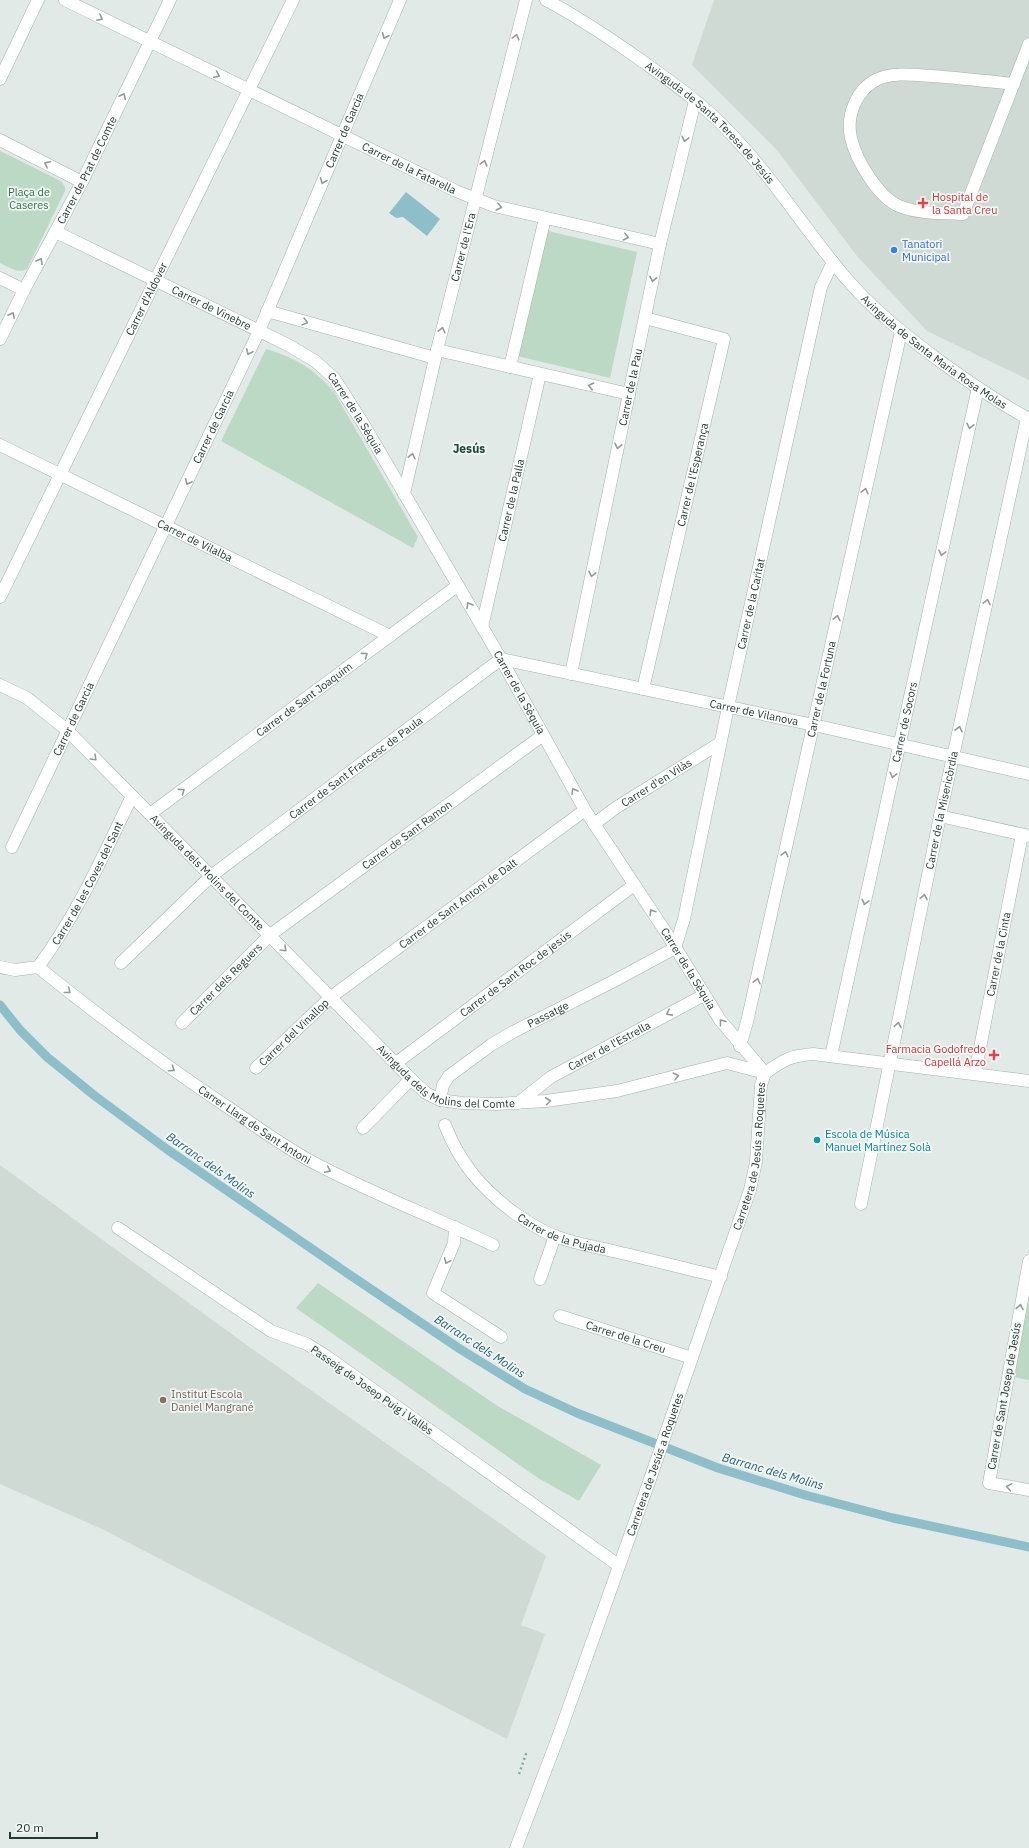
<svg xmlns="http://www.w3.org/2000/svg" width="1029" height="1848" font-family="'IBM Plex Sans',sans-serif">
	<style>
		.built { fill: #cfdad5 }
		.green { fill: #bbd9c5 }
		.water { fill: #8dbeca }
		.lines { fill: none; stroke-linecap: round; stroke-linejoin: round }
		.stream { stroke: #8dbeca; stroke-width: 9 }
		.lane-casing { stroke: #a4b1ad; stroke-width: 13 }
		.street-casing { stroke: #a4b1ad; stroke-width: 13 }
		.path { stroke: #84aba1; stroke-width: 2.5; stroke-dasharray: 2 3; stroke-linecap: butt }
		.lane { stroke: #fff; stroke-width: 12 }
		.street { stroke: #fff; stroke-width: 12 }
		.oneway { stroke: #919c9a }
		.health-dot { fill: #e0444e; stroke: #f1f7f4; stroke-width: 1.5 }
		.shop-dot { fill: #3f7fe0; stroke: #f1f7f4; stroke-width: 1.5 }
		.culture-dot { fill: #0f9aa8; stroke: #f1f7f4; stroke-width: 1.5 }
		.education-dot { fill: #8d6e63; stroke: #f1f7f4; stroke-width: 1.5 }
		.labels { text-anchor: middle; dominant-baseline: central; stroke-width: 3.5; stroke-linejoin: round; paint-order: stroke }
		.street-label { font-size: 11px; fill: #233934; stroke: #f1f7f4 }
		.park-label { font-size: 11px; fill: #316c4b; stroke: #f1f7f4 }
		.health-label { font-size: 11px; fill: #be3a42; stroke: #f1f7f4; text-anchor: start }
		.shop-label { font-size: 11px; fill: #366cbe; stroke: #f1f7f4; text-anchor: start }
		.culture-label { font-size: 11px; fill: #0d838f; stroke: #f1f7f4; text-anchor: start }
		.education-label { font-size: 11px; fill: #785e54; stroke: #f1f7f4; text-anchor: start }
		.neighbourhood-label { font-size: 12px; font-weight: bold; fill: #214941; stroke: #f1f7f4 }
		.water-label { font-size: 12px; font-style: italic; fill: #235e6f; stroke: #f1f7f4 }
	</style>
	<rect width="100%" height="100%" fill="#e1eae6"/>
	<!-- built -->
	<g class="built">
		<polygon points="714,0 1029,0 1029,380 927,331 857,256 777,150 692,65"/>
		<polygon points="0,1165 237,1338 546,1556 521,1625 545,1634 507,1739 102,1529 0,1484"/>
	</g>
	<!-- green -->
	<g class="green">
		<path d="M0,151L61,181L65,187V191L27,269C18,274 9,267 0,263Z"/>
		<polygon points="548,231 637,252 610,378 517,356"/>
		<path d="M266,349C294,357 316,370 334,392L418,537L413,548L221,441Z"/>
		<polygon points="318,1283 496,1405 601,1465 579,1501 538,1478 296,1308"/>
		<polygon points="1029,1299 1029,1380 1014,1377"/>
	</g>
	<!-- water -->
	<polygon class="water" points="406,192 440,219 427,236 403,217 396,218 389,213"/>
	<g class="lines">
		<!-- stream -->
		<polyline class="stream" points="0,1005 20,1030 47,1057 95,1096 168,1150 347,1273 460,1349 525,1389 577,1413 718,1468 805,1495 893,1518 1029,1547"/>
		<!-- lane casing -->
		<g class="lane-casing">
			<g id="lane">
				<path d="M1014,84C986,81 959,78 932,76C914,75 895,72 878,79C856,89 846,116 851,138C856,160 878,197 899,206C919,214 942,213 963,214L1029,44"/>
				<polyline points="510,367 545,218"/>
				<path id="s1" d="M0,967L15,970L38,967C77,915 104,854 132,796"/>
				<polyline points="118,1228 271,1331 307,1344 326,1356"/>
			</g>
		</g>
		<!-- street casing -->
		<g class="street-casing">
			<g id="street">
				<path id="s2" d="M65,0L456,191L494,206L660,244"/>
				<path id="s3" d="M546,0C580,18 611,39 642,61C673,83 706,106 732,135C774,179 806,231 845,277C872,309 904,334 937,359C966,380 997,402 1029,419"/>
				<polyline points="0,79 38,0"/>
				<polyline points="0,140 82,182"/>
				<path id="s4" d="M56,232L288,345L315,361L334,378L364,425L501,659L585,810L669,937L720,1020L765,1073"/>
				<polyline points="0,278 24,290"/>
				<polyline points="267,311 435,358"/>
				<path id="s5" d="M0,339L24,290L82,182L170,0"/>
				<polyline points="437,350 629,394"/>
				<path id="s6" d="M0,445L390,636"/>
				<path id="s7" d="M404,494L437,350L526,0"/>
				<path id="s8" d="M0,597L293,0"/>
				<path id="s9" d="M482,627L540,374"/>
				<path id="s10" d="M571,674L660,244L695,101"/>
				<path id="s11" d="M0,685L27,698L67,730L411,1079L426,1093L440,1100L462,1103L497,1104L546,1101L617,1091L727,1063L765,1073C784,1060 789,1056 813,1054L1029,1081"/>
				<path id="s12" d="M643,689L724,339L645,318"/>
				<path id="s13" d="M150,814L457,586"/>
				<polyline points="940,816 1029,836"/>
				<path id="s14" d="M594,824L617,807L720,743"/>
				<path id="s15" d="M12,847L259,331L400,0"/>
				<path id="s16" d="M121,963L211,876L501,659L814,725L1029,774"/>
				<path id="s17" d="M38,967C101,1018 167,1067 235,1112C263,1131 290,1151 320,1166C376,1195 436,1218 493,1245"/>
				<path id="s18" d="M182,1023L270,935L543,735"/>
				<path id="s19" d="M740,1046L747,1022L901,332"/>
				<path id="s20" d="M831,1056L978,388"/>
				<path id="s21" d="M396,1063L634,885"/>
				<path id="s22" d="M256,1068L331,997L585,810"/>
				<path id="s23" d="M975,1073L1022,835"/>
				<path id="s24" d="M440,1100L443,1085L449,1076L491,1045L513,1032L612,982L675,948L684,919L728,707L821,287L833,262"/>
				<path id="s25" d="M518,1103L551,1077L704,995"/>
				<path id="s26" d="M445,1125C460,1163 480,1187 513,1212C526,1221 541,1231 555,1236C575,1244 597,1247 617,1252C652,1260 687,1269 721,1277"/>
				<polyline points="363,1128 411,1079"/>
				<path id="s27" d="M861,1204L940,816L1027,418"/>
				<polyline points="455,1227 454,1243 433,1293 501,1337"/>
				<polyline points="1029,1261 989,1483 1029,1490"/>
				<polyline points="540,1279 555,1236"/>
				<path id="s28" d="M560,1316L692,1358"/>
				<polyline points="326,1356 618,1565"/>
				<path id="s29" d="M516,1848L560,1732L649,1482L750,1190L756,1162L761,1085L765,1073"/>
			</g>
		</g>
		<!-- path -->
		<polyline class="path" points="519,1774 526,1754 528,1753"/>
		<!-- lane -->
		<use href="#lane" class="lane"/>
		<!-- street -->
		<use href="#street" class="street"/>
	</g>
	<!-- one-way arrows -->
	<defs><path id="oneway-chevron" d="M-2-3.5L2.5 0L-2 3.5" fill="none" stroke-width="1.6" stroke-linecap="round" stroke-linejoin="round"/></defs>
	<g class="oneway">
		<use href="#oneway-chevron" transform="translate(100 18) rotate(27)"/>
		<use href="#oneway-chevron" transform="translate(385 36) rotate(113)"/>
		<use href="#oneway-chevron" transform="translate(516 37) rotate(-75)"/>
		<use href="#oneway-chevron" transform="translate(217 75) rotate(26)"/>
		<use href="#oneway-chevron" transform="translate(123 96) rotate(-64)"/>
		<use href="#oneway-chevron" transform="translate(685 139) rotate(104)"/>
		<use href="#oneway-chevron" transform="translate(484 163) rotate(-75)"/>
		<use href="#oneway-chevron" transform="translate(47 164) rotate(-153)"/>
		<use href="#oneway-chevron" transform="translate(323 181) rotate(113)"/>
		<use href="#oneway-chevron" transform="translate(499 207) rotate(14)"/>
		<use href="#oneway-chevron" transform="translate(626 237) rotate(13)"/>
		<use href="#oneway-chevron" transform="translate(40 261) rotate(-61)"/>
		<use href="#oneway-chevron" transform="translate(653 279) rotate(101)"/>
		<use href="#oneway-chevron" transform="translate(12 315) rotate(-64)"/>
		<use href="#oneway-chevron" transform="translate(305 322) rotate(15)"/>
		<use href="#oneway-chevron" transform="translate(442 330) rotate(-76)"/>
		<use href="#oneway-chevron" transform="translate(249 352) rotate(115)"/>
		<use href="#oneway-chevron" transform="translate(591 386) rotate(-167)"/>
		<use href="#oneway-chevron" transform="translate(970 426) rotate(102)"/>
		<use href="#oneway-chevron" transform="translate(618 446) rotate(102)"/>
		<use href="#oneway-chevron" transform="translate(412 456) rotate(-77)"/>
		<use href="#oneway-chevron" transform="translate(188 482) rotate(115)"/>
		<use href="#oneway-chevron" transform="translate(865 491) rotate(-77)"/>
		<use href="#oneway-chevron" transform="translate(942 553) rotate(102)"/>
		<use href="#oneway-chevron" transform="translate(592 574) rotate(102)"/>
		<use href="#oneway-chevron" transform="translate(987 602) rotate(-78)"/>
		<use href="#oneway-chevron" transform="translate(469 605) rotate(-121)"/>
		<use href="#oneway-chevron" transform="translate(837 618) rotate(-77)"/>
		<use href="#oneway-chevron" transform="translate(365 655) rotate(-37)"/>
		<use href="#oneway-chevron" transform="translate(959 729) rotate(-78)"/>
		<use href="#oneway-chevron" transform="translate(94 758) rotate(45)"/>
		<use href="#oneway-chevron" transform="translate(893 775) rotate(103)"/>
		<use href="#oneway-chevron" transform="translate(182 791) rotate(-37)"/>
		<use href="#oneway-chevron" transform="translate(574 791) rotate(-120)"/>
		<use href="#oneway-chevron" transform="translate(785 854) rotate(-77)"/>
		<use href="#oneway-chevron" transform="translate(924 897) rotate(-79)"/>
		<use href="#oneway-chevron" transform="translate(865 902) rotate(103)"/>
		<use href="#oneway-chevron" transform="translate(652 912) rotate(-123)"/>
		<use href="#oneway-chevron" transform="translate(284 949) rotate(45)"/>
		<use href="#oneway-chevron" transform="translate(757 981) rotate(-77)"/>
		<use href="#oneway-chevron" transform="translate(68 991) rotate(39)"/>
		<use href="#oneway-chevron" transform="translate(669 1013) rotate(152)"/>
		<use href="#oneway-chevron" transform="translate(722 1022) rotate(-127)"/>
		<use href="#oneway-chevron" transform="translate(898 1025) rotate(-79)"/>
		<use href="#oneway-chevron" transform="translate(172 1069) rotate(34)"/>
		<use href="#oneway-chevron" transform="translate(676 1076) rotate(-14)"/>
		<use href="#oneway-chevron" transform="translate(548 1101) rotate(-7)"/>
		<use href="#oneway-chevron" transform="translate(328 1170) rotate(26)"/>
		<use href="#oneway-chevron" transform="translate(447 1261) rotate(114)"/>
		<use href="#oneway-chevron" transform="translate(1020 1307) rotate(-80)"/>
		<use href="#oneway-chevron" transform="translate(1009 1487) rotate(-170)"/>
	</g>
	<!-- markers -->
	<g class="health-dot">
		<path d="M921 197h4v4h4v4h-4v4h-4v-4h-4v-4h4z"/>
		<path d="M992 1049h4v4h4v4h-4v4h-4v-4h-4v-4h4z"/>
	</g>
	<circle class="shop-dot" cx="894" cy="250" r="4"/>
	<circle class="culture-dot" cx="817" cy="1140" r="4"/>
	<circle class="education-dot" cx="163" cy="1400" r="4"/>
	<g class="labels">
		<!-- street labels -->
		<g class="street-label">
			<text stroke="none"><textPath href="#s3" startOffset="206">Avinguda de Santa Teresa de Jesús</textPath></text>
			<text stroke="none"><textPath href="#s15" startOffset="790">Carrer de Garcia</textPath></text>
			<text stroke="none"><textPath href="#s2" startOffset="383">Carrer de la Fatarella</textPath></text>
			<text stroke="none"><textPath href="#s5" startOffset="190">Carrer de Prat de Comte</textPath></text>
			<text stroke="none"><textPath href="#s7" startOffset="254">Carrer de l'Era</textPath></text>
			<text stroke="none"><textPath href="#s8" startOffset="332">Carrer d'Aldover</textPath></text>
			<text stroke="none"><textPath href="#s4" startOffset="173">Carrer de Vinebre</textPath></text>
			<text stroke="none"><textPath href="#s3" startOffset="529">Avinguda de Santa Maria Rosa Molas</textPath></text>
			<text stroke="none"><textPath href="#s10" startOffset="293">Carrer de la Pau</textPath></text>
			<text stroke="none"><textPath href="#s4" startOffset="356">Carrer de la Sèquia</textPath></text>
			<text stroke="none"><textPath href="#s15" startOffset="466">Carrer de Garcia</textPath></text>
			<text stroke="none"><textPath href="#s12" startOffset="220">Carrer de l'Esperança</textPath></text>
			<text stroke="none"><textPath href="#s9" startOffset="130">Carrer de la Palla</textPath></text>
			<text stroke="none"><textPath href="#s6" startOffset="217">Carrer de Vilalba</textPath></text>
			<text stroke="none"><textPath href="#s24" startOffset="639">Carrer de la Caritat</textPath></text>
			<text stroke="none"><textPath href="#s19" startOffset="366">Carrer de la Fortuna</textPath></text>
			<text stroke="none"><textPath href="#s4" startOffset="680">Carrer de la Sèquia</textPath></text>
			<text stroke="none"><textPath href="#s13" startOffset="192">Carrer de Sant Joaquim</textPath></text>
			<text stroke="none"><textPath href="#s16" startOffset="746">Carrer de Vilanova</textPath></text>
			<text stroke="none"><textPath href="#s15" startOffset="142">Carrer de Garcia</textPath></text>
			<text stroke="none"><textPath href="#s20" startOffset="342">Carrer de Socors</textPath></text>
			<text stroke="none"><textPath href="#s16" startOffset="306">Carrer de Sant Francesc de Paula</textPath></text>
			<text stroke="none"><textPath href="#s14" startOffset="75">Carrer d'en Vilàs</textPath></text>
			<text stroke="none"><textPath href="#s27" startOffset="402">Carrer de la Misericòrdia</textPath></text>
			<text stroke="none"><textPath href="#s18" startOffset="294">Carrer de Sant Ramon</textPath></text>
			<text stroke="none"><textPath href="#s11" startOffset="281">Avinguda dels Molins del Comte</textPath></text>
			<text stroke="none"><textPath href="#s1" startOffset="136">Carrer de les Coves del Sant</textPath></text>
			<text stroke="none"><textPath href="#s22" startOffset="261">Carrer de Sant Antoni de Dalt</textPath></text>
			<text stroke="none"><textPath href="#s23" startOffset="121">Carrer de la Cinta</textPath></text>
			<text stroke="none"><textPath href="#s4" startOffset="1004">Carrer de la Sèquia</textPath></text>
			<text stroke="none"><textPath href="#s21" startOffset="149">Carrer de Sant Roc de jesús</textPath></text>
			<text stroke="none"><textPath href="#s18" startOffset="62">Carrer dels Reguers</textPath></text>
			<text stroke="none"><textPath href="#s24" startOffset="143">Passatge</textPath></text>
			<text stroke="none"><textPath href="#s22" startOffset="52">Carrer del Vinallop</textPath></text>
			<text stroke="none"><textPath href="#s25" startOffset="108">Carrer de l'Estrella</textPath></text>
			<text stroke="none"><textPath href="#s11" startOffset="604">Avinguda dels Molins del Comte</textPath></text>
			<text stroke="none"><textPath href="#s17" startOffset="268">Carrer Llarg de Sant Antoni</textPath></text>
			<text stroke="none"><textPath href="#s29" startOffset="732">Carretera de Jesús a Roquetes</textPath></text>
			<text stroke="none"><textPath href="#s26" startOffset="166">Carrer de la Pujada</textPath></text>
			<text stroke="none"><textPath href="#s28" startOffset="69">Carrer de la Creu</textPath></text>
			<text transform="translate(372 1390) rotate(35)">Passeig de Josep Puig i Vallès</text>
			<text transform="translate(1004 1396) rotate(-80)">Carrer de Sant Josep de Jesús</text>
			<text stroke="none"><textPath href="#s29" startOffset="408">Carretera de Jesús a Roquetes</textPath></text>
		</g>
		<!-- park labels -->
		<g class="park-label">
			<text x="29" y="192">Plaça de<tspan x="29" dy="13">Caseres</tspan></text>
		</g>
		<!-- health labels -->
		<g class="health-label">
			<text x="932" y="197">Hospital de<tspan x="932" dy="13">la Santa Creu</tspan></text>
			<text x="986" y="1049" text-anchor="end">Farmacia Godofredo<tspan x="986" dy="13">Capellá Arzo</tspan></text>
		</g>
		<!-- shop labels -->
		<g class="shop-label">
			<text x="902" y="244">Tanatori<tspan x="902" dy="13">Municipal</tspan></text>
		</g>
		<!-- culture labels -->
		<g class="culture-label">
			<text x="825" y="1134">Escola de Música<tspan x="825" dy="13">Manuel Martínez Solà</tspan></text>
		</g>
		<!-- education labels -->
		<g class="education-label">
			<text x="171" y="1394">Institut Escola<tspan x="171" dy="13">Daniel Mangrané</tspan></text>
		</g>
		<!-- neighbourhood labels -->
		<g class="neighbourhood-label">
			<text x="469" y="448">Jesús</text>
		</g>
		<!-- water labels -->
		<g class="water-label">
			<text transform="translate(211 1165) rotate(35)">Barranc dels Molins</text>
			<text transform="translate(480 1346) rotate(33)">Barranc dels Molins</text>
			<text transform="translate(773 1471) rotate(16)">Barranc dels Molins</text>
		</g>
	</g>
	<!-- scale -->
	<path d="M10 1832v6h87v-6" fill="none" stroke="#233934" stroke-width="2"/>
	<text x="16" y="1832" font-size="12" fill="#233934" stroke="#f1f7f4" stroke-width="3" paint-order="stroke">20 m</text>
</svg>
